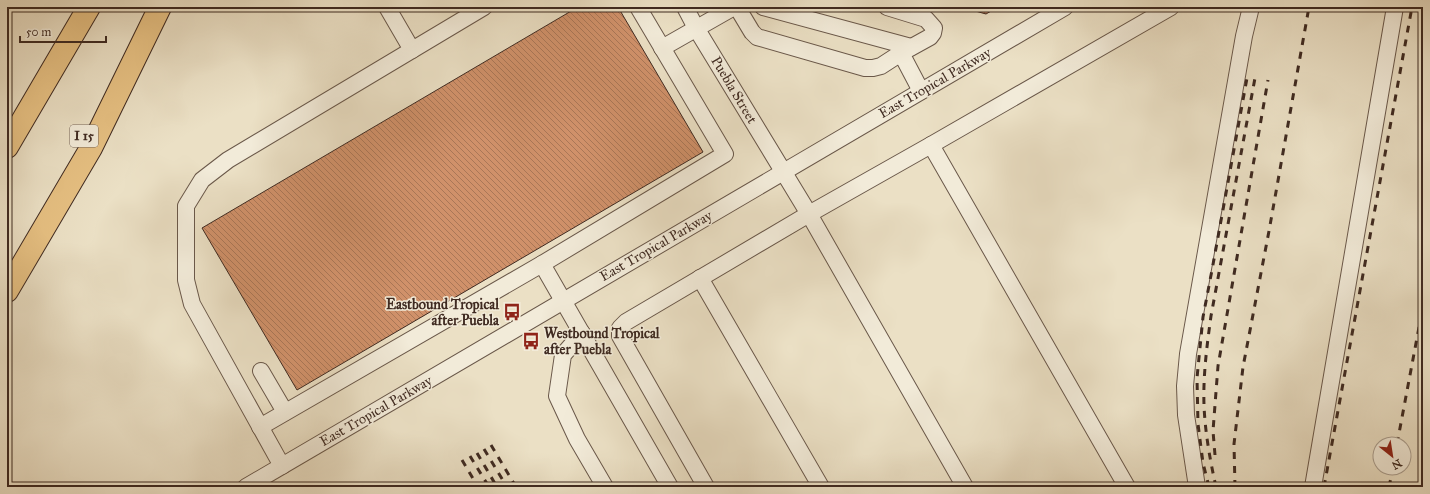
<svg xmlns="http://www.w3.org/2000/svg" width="1430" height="494" font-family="'IM FELL Great Primer',serif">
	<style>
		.building { fill: url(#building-back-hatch); stroke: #3f2a21 }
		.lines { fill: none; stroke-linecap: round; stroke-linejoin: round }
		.minor-casing { stroke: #6a584a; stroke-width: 18 }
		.highway-casing { stroke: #3f2a21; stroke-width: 24 }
		.minor { stroke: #f2ebd9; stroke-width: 16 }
		.highway { stroke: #e6c082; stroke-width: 22 }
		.rail { stroke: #3f2a21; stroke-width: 3; stroke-dasharray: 7 7; stroke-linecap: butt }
		.labels { text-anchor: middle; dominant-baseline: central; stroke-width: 3; stroke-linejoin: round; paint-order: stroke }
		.shield { fill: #f2ebd9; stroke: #756458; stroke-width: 1 }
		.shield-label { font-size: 13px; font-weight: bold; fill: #3f2a21 }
		.street-label { font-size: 14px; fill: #3f2a21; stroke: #f2ebd9 }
		.poi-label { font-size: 14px; font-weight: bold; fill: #3f2a21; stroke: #f2ebd9; text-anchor: end }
	</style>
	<defs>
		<pattern id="building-back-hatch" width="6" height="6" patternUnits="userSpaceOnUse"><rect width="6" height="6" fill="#d0916a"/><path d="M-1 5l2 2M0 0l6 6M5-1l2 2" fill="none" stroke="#aa7757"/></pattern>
	</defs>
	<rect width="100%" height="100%" fill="#ebe0c5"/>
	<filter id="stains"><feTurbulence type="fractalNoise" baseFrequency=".005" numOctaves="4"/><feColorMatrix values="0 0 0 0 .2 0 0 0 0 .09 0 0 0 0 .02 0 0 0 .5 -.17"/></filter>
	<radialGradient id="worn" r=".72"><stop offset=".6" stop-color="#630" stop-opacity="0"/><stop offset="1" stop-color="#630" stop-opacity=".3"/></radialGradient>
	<!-- building -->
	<g class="building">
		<polygon points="578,7 618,7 703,152 297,390 202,228"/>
		<polygon points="961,7 998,7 986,14"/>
	</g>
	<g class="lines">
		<!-- minor casing -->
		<g class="minor-casing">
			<g id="minor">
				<polyline points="387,7 412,50"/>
				<polyline points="685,7 696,28 809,214 965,487"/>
				<polyline points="737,7 752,32 757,37 865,68 873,68 881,66 901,53 930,37 933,33 934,28 926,19 887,7"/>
				<polyline points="763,7 911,47"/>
				<polyline points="662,48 734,7"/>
				<polyline points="901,53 921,91"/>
				<polyline points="931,145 1127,487"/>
				<polyline points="542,264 670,487"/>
				<polyline points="700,278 821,487"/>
				<polyline points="582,333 563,355 557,396 577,439 605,487"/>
				<polyline points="261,371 285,412"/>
				<polyline points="260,427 542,264 725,154 638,7"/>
				<polyline points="282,466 192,304 186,280 186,206 202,180 228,160 484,7"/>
				<polyline points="246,487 1065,7"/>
				<polyline points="706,487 620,336 620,328 626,322 809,214 931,145 1171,7"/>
				<polyline points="1197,487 1186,415 1185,386 1188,354 1244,36 1251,7"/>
				<polyline points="1313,487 1395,7"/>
			</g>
		</g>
		<!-- highway casing -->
		<g class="highway-casing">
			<g id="highway">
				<polyline points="7,147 89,7"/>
				<polyline points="7,291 91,148 160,7"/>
			</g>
		</g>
		<!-- minor -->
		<use href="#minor" class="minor"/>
		<!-- highway -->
		<use href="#highway" class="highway"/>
		<!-- rail -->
		<g class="rail">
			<polyline points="1397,444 1423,306"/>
			<polyline points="491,445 516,487"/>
			<polyline points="484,449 507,487"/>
			<polyline points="477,453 497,487"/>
			<polyline points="1215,455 1213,431 1218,366 1268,80"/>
			<polyline points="470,456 489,487"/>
			<polyline points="462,460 478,487"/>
			<polyline points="1209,487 1203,463 1198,424 1197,378 1203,317 1212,270 1247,78"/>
			<path d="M1216,487C1210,460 1205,432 1204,405C1203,375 1207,345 1211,316L1255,78"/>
			<polyline points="1235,487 1234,444 1243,367 1269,231 1309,7"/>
			<polyline points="1324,487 1412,7"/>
			<polyline points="1389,487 1393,468"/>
		</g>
	</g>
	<!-- icons -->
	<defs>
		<g id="bus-bare" transform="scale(1.38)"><path d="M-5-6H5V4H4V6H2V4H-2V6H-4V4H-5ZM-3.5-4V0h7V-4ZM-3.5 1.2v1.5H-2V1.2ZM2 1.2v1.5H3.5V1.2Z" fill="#8f2418" stroke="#f2ebd9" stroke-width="2.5" paint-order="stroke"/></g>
	</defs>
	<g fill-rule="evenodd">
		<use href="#bus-bare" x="512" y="312"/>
		<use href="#bus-bare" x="531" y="341"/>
	</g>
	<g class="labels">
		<!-- shield labels -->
		<rect class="shield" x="70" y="125" width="28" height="22" rx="3"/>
		<g class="shield-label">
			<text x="84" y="136">I 15</text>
		</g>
		<!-- street labels -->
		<g class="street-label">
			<text transform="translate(935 83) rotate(-30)">East Tropical Parkway</text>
			<text transform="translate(734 90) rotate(59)">Puebla Street</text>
			<text transform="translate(656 246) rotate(-30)">East Tropical Parkway</text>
			<text transform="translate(376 411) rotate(-30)">East Tropical Parkway</text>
		</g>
		<!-- poi labels -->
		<g class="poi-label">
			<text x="499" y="304">Eastbound Tropical<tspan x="499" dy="16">after Puebla</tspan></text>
			<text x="544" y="333" text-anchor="start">Westbound Tropical<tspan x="544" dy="16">after Puebla</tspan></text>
		</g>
	</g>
	<!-- margin -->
	<rect width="1430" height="494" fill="none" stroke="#ebe0c5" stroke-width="24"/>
	<rect x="8" y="8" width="1414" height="478" fill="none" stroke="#3f2a21" stroke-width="2"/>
	<rect x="12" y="12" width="1406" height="470" fill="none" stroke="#3f2a21"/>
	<!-- north arrow -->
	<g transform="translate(1392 456) rotate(150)"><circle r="19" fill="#f2ebd9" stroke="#aa9e8f"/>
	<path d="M0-3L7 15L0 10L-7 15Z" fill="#8f2418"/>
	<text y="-6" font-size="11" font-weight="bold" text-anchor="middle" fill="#3f2a21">N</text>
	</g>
	<!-- scale -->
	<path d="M20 36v6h86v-6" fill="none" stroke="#3f2a21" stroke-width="2"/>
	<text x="26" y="36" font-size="12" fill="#3f2a21" stroke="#f2ebd9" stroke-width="3" paint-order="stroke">50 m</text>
	<rect width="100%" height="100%" filter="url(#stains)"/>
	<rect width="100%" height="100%" fill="url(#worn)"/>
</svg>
